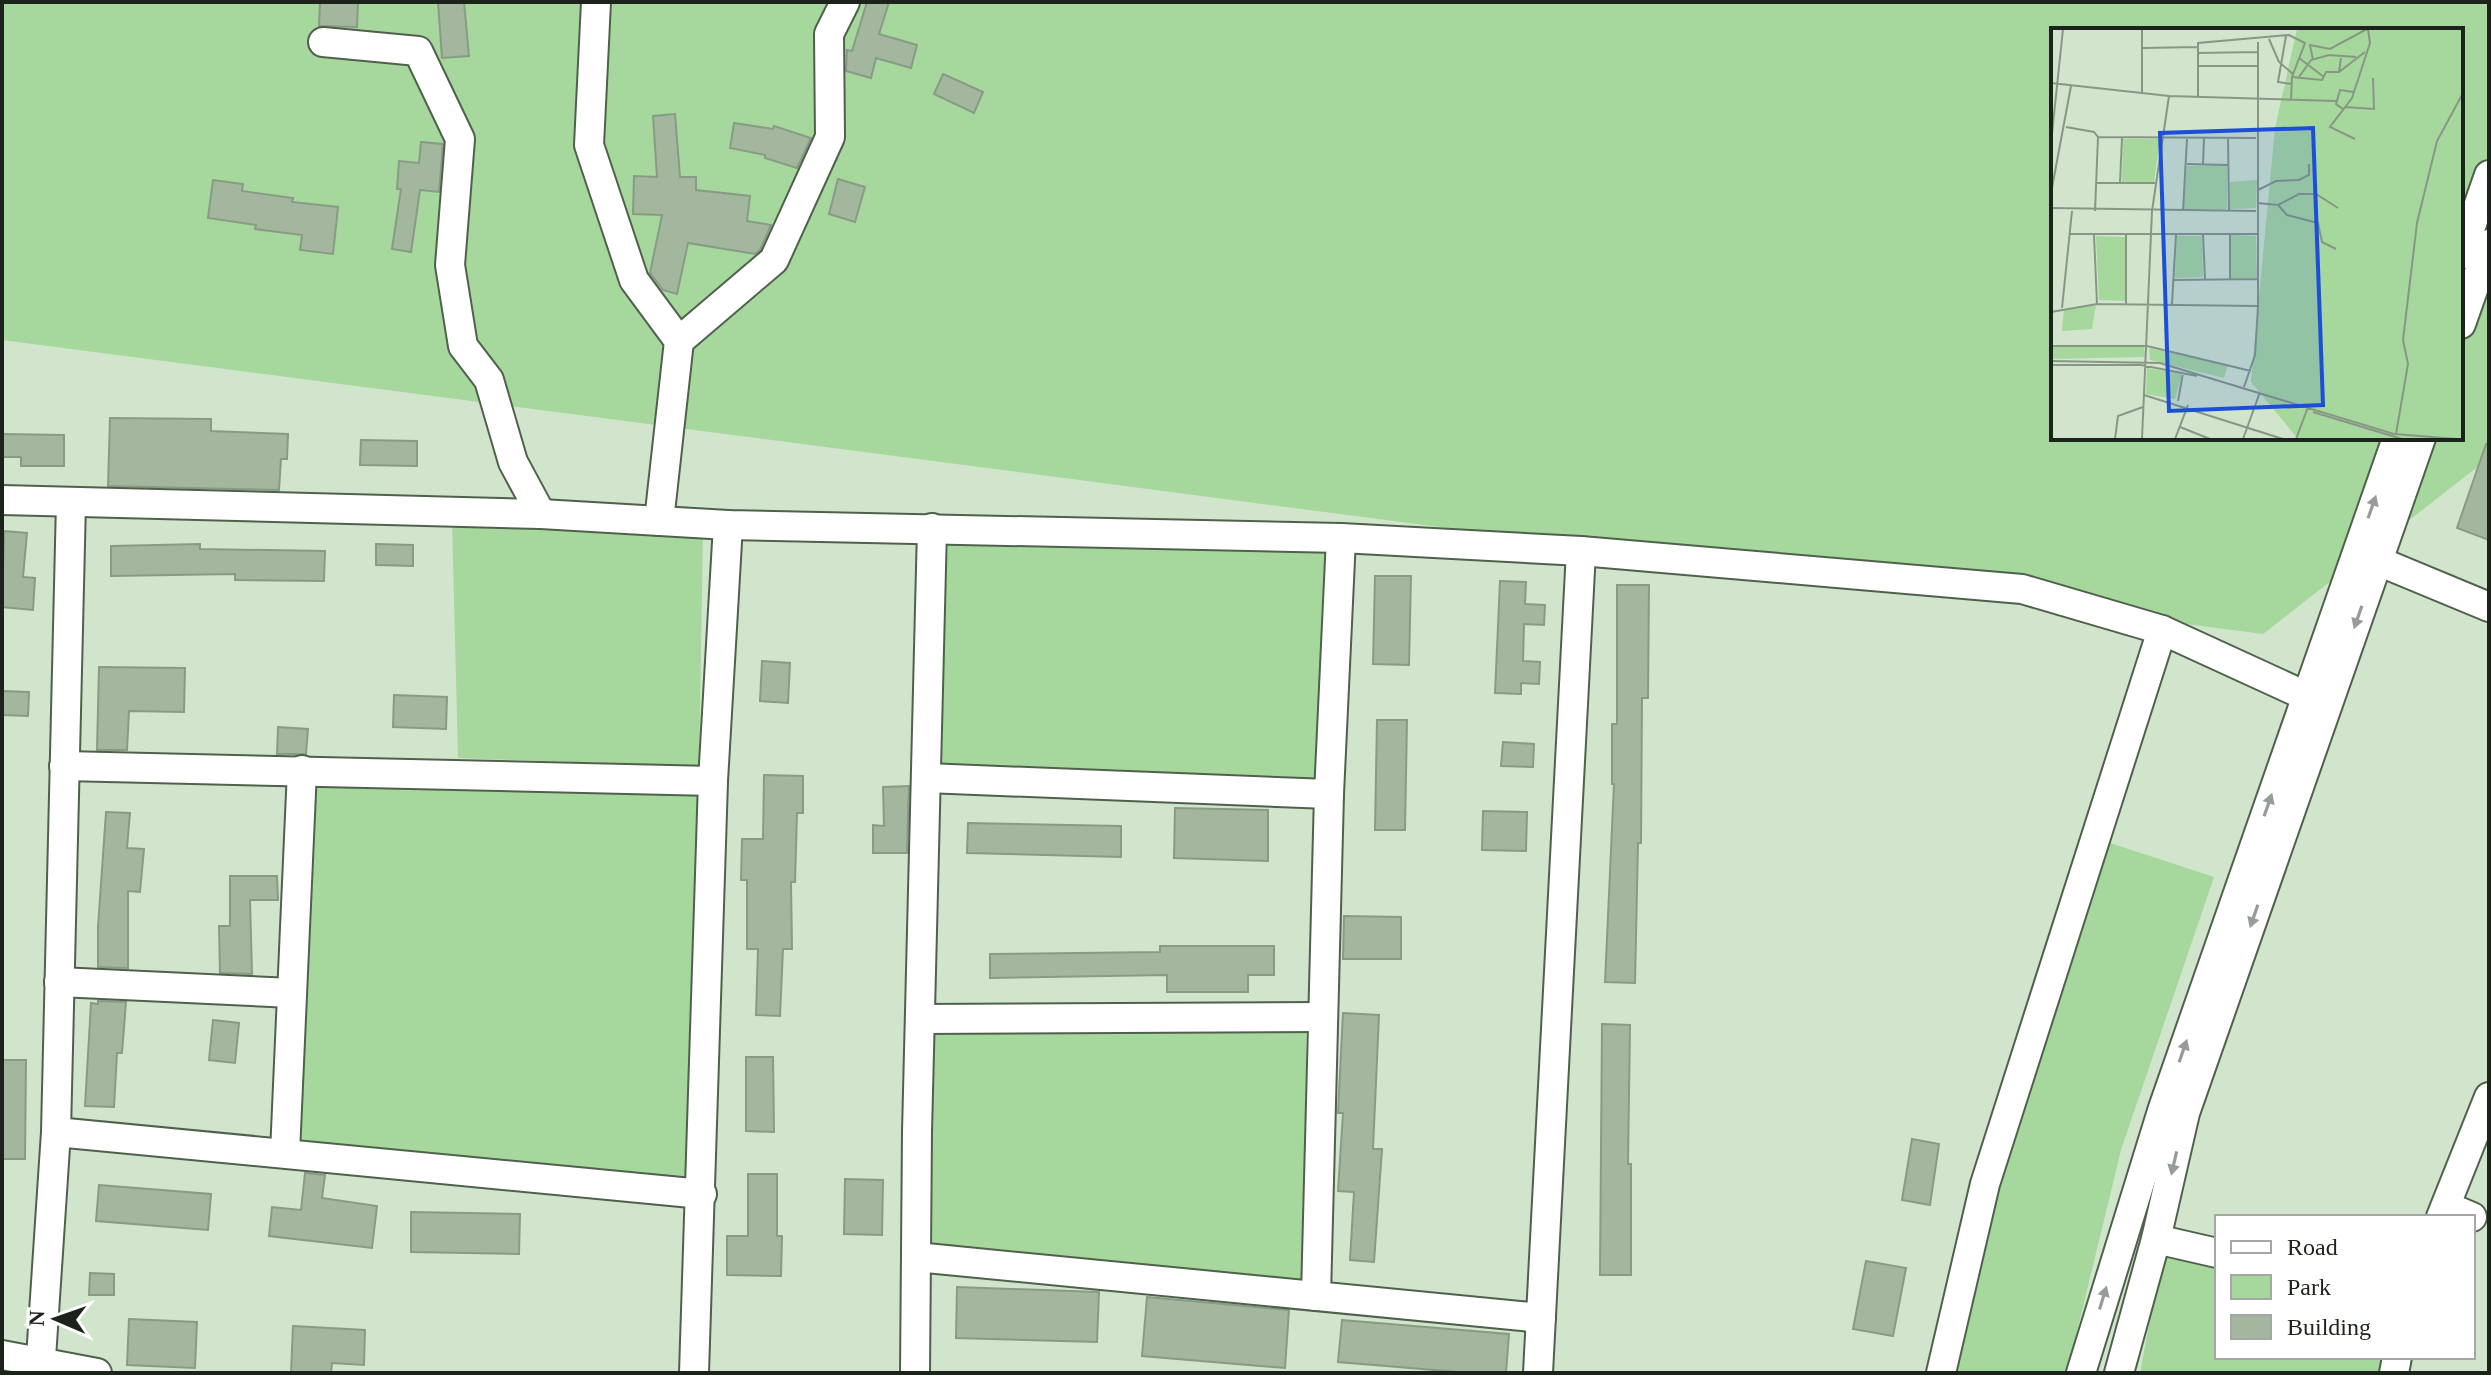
<svg xmlns="http://www.w3.org/2000/svg" width="2491" height="1375" font-family="'Times New Roman',serif">
	<style>
		.green { fill: #a6d79c; fill-rule: evenodd }
		.building { fill: #a3b79f; stroke: #889b84; stroke-width: 2 }
		.lines { fill: none; stroke-linecap: round; stroke-linejoin: round }
		.minor-casing { stroke: #4f614c; stroke-width: 32 }
		.minor { stroke: #fff; stroke-width: 28 }
		.oneway { fill: #989c98 }
		.inset-road { fill: none; stroke: #889785; stroke-width: 2 }
		.view { fill: #1d4ed8; fill-opacity: 0.15; stroke: #1d4ed8; stroke-width: 4 }
		.inset-edge { fill: none; stroke: #1b231a; stroke-width: 4 }
	</style>
	<rect width="100%" height="100%" fill="#d1e5cc"/>
	<!-- green -->
	<g class="green">
		<path d="M2,2H2489V458L2263,634L2,340ZM2053,30H2461V438H2053Z"/>
		<polygon points="452,520 703,531 699,766 458,758"/>
		<polygon points="948,540 1331,549 1318,787 937,776"/>
		<polygon points="305,779 699,793 690,1189 299,1144"/>
		<polygon points="2098,839 2214,877 2121,1150 2067,1373 1944,1373"/>
		<polygon points="1005,1021 1306,1033 1305,1287 929,1251 933,1033"/>
		<polygon points="2163,1250 2217,1267 2217,1357 2385,1357 2382,1373 2140,1373"/>
	</g>
	<!-- building -->
	<g class="building">
		<polygon points="320,2 358,2 357,27 319,26"/>
		<polygon points="438,2 464,2 469,56 442,58"/>
		<polygon points="867,2 889,2 879,34 917,45 911,68 876,58 871,78 846,71 847,50 852,51"/>
		<polygon points="943,74 983,92 974,113 934,94"/>
		<polygon points="675,114 680,177 696,177 696,190 750,196 747,221 771,225 760,250 755,254 688,243 677,294 663,290 650,273 662,215 633,214 634,176 657,177 653,116"/>
		<polygon points="734,123 773,129 774,126 811,138 797,168 765,158 765,155 730,148"/>
		<polygon points="421,142 443,144 439,192 420,190 411,252 392,249 401,189 397,189 399,161 419,163"/>
		<polygon points="838,179 865,187 855,222 829,214"/>
		<polygon points="213,180 243,184 242,191 293,198 292,202 338,207 333,254 300,250 302,235 255,229 256,225 208,218"/>
		<polygon points="110,418 211,419 211,431 288,434 287,459 281,459 279,490 108,486"/>
		<polygon points="2,434 64,435 64,466 21,466 21,457 2,457"/>
		<polygon points="361,440 417,441 417,466 360,465"/>
		<polygon points="2486,444 2489,444 2489,540 2457,528"/>
		<polygon points="4,531 27,533 23,577 35,578 33,610 2,607"/>
		<polygon points="200,544 200,549 325,551 324,581 235,580 235,574 111,576 111,546"/>
		<polygon points="376,544 413,545 413,566 376,565"/>
		<polygon points="1375,576 1411,576 1409,665 1373,664"/>
		<polygon points="1500,581 1526,582 1525,604 1545,605 1544,625 1524,624 1523,661 1540,662 1539,684 1521,683 1521,694 1495,693"/>
		<polygon points="1617,585 1649,585 1648,698 1642,698 1641,843 1638,843 1635,983 1605,982 1614,784 1612,784 1612,724 1617,724"/>
		<polygon points="762,661 790,663 788,703 760,701"/>
		<polygon points="99,667 185,668 184,712 129,711 127,750 97,750"/>
		<polygon points="2,691 29,692 28,716 2,715"/>
		<polygon points="394,695 447,697 446,729 393,727"/>
		<polygon points="1377,720 1407,720 1405,830 1375,830"/>
		<polygon points="278,727 308,729 306,754 277,754"/>
		<polygon points="1503,742 1534,744 1533,767 1501,766"/>
		<polygon points="764,775 803,776 803,813 797,813 795,882 791,882 792,949 783,949 780,1016 756,1015 758,949 747,949 747,880 741,880 742,839 763,839"/>
		<polygon points="909,786 907,853 873,853 873,825 884,826 883,787"/>
		<polygon points="1175,808 1268,810 1268,861 1174,858"/>
		<polygon points="1483,811 1527,812 1526,851 1482,850"/>
		<polygon points="106,812 130,813 127,848 144,849 140,892 128,891 128,968 98,967 98,927"/>
		<polygon points="968,823 1121,826 1121,857 967,853"/>
		<polygon points="230,876 277,876 278,900 250,900 252,974 220,973 219,926 230,926"/>
		<polygon points="1344,916 1401,917 1401,959 1343,959"/>
		<polygon points="1160,946 1274,946 1274,975 1248,975 1248,992 1167,992 1167,975 990,978 990,954 1160,952"/>
		<polygon points="98,1001 126,1002 122,1053 117,1053 114,1107 85,1106 91,1003 98,1004"/>
		<polygon points="1343,1013 1379,1015 1373,1149 1382,1149 1374,1262 1350,1260 1354,1192 1338,1191 1343,1113 1338,1113"/>
		<polygon points="213,1020 239,1023 235,1063 209,1060"/>
		<polygon points="1602,1024 1630,1025 1628,1164 1631,1164 1631,1275 1600,1275"/>
		<polygon points="746,1057 773,1057 774,1132 746,1131"/>
		<polygon points="2,1060 26,1060 25,1159 2,1159"/>
		<polygon points="1912,1139 1939,1144 1930,1205 1902,1200"/>
		<polygon points="305,1173 325,1175 322,1198 377,1206 372,1248 269,1236 272,1207 301,1210"/>
		<polygon points="748,1174 777,1174 777,1236 782,1236 781,1276 727,1275 727,1236 748,1236"/>
		<polygon points="845,1179 883,1180 882,1235 844,1234"/>
		<polygon points="99,1185 211,1194 208,1230 96,1221"/>
		<polygon points="411,1212 520,1214 519,1254 411,1252"/>
		<polygon points="1866,1261 1906,1268 1893,1336 1853,1329"/>
		<polygon points="90,1273 114,1274 114,1295 89,1295"/>
		<polygon points="957,1287 1099,1292 1097,1342 956,1338"/>
		<polygon points="1147,1297 1289,1310 1285,1368 1142,1356"/>
		<polygon points="129,1319 197,1322 195,1368 127,1365"/>
		<polygon points="1342,1320 1509,1334 1506,1373 1470,1373 1338,1362"/>
		<polygon points="293,1326 365,1330 364,1365 332,1363 331,1373 291,1373"/>
	</g>
	<g class="lines">
		<!-- minor casing -->
		<g class="minor-casing">
			<g id="minor">
				<polyline points="596,2 589,145 634,280 679,341 659,521"/>
				<polyline points="323,42 418,51 460,139 450,265 463,346 489,380 513,462 541,514"/>
				<polyline points="2461,255 2489,175"/>
				<polyline points="2461,324 2489,244"/>
				<polyline points="679,341 774,260 830,137 829,34 845,2"/>
				<polyline points="2,500 541,514 728,525 1341,538 1581,551 2022,589 2162,630 2306,696"/>
				<polyline points="2360,557 2378,561 2489,607"/>
				<polyline points="64,766 713,781"/>
				<polyline points="926,778 1329,794"/>
				<polyline points="59,982 292,993"/>
				<polyline points="920,1019 1323,1017"/>
				<polyline points="56,1132 702,1194"/>
				<polyline points="285,1153 302,770"/>
				<polyline points="2446,1206 2472,1217"/>
				<polyline points="2441,1217 2489,1097"/>
				<polyline points="2156,1239 2217,1253"/>
				<polyline points="916,1257 1541,1318"/>
				<polyline points="1316,1296 1329,794 1341,538"/>
				<polyline points="2,1355 97,1373"/>
				<polyline points="40,1373 56,1132 71,502"/>
				<polyline points="694,1373 713,781 728,525"/>
				<polyline points="915,1373 917,1132 932,528"/>
				<polyline points="1538,1373 1581,551"/>
				<polyline points="1941,1373 1985,1184 2162,630"/>
				<polyline points="2081,1373 2163,1108 2397,438"/>
				<polyline points="2119,1373 2156,1239 2185,1113 2421,438"/>
				<polyline points="2394,1373 2397,1357"/>
			</g>
		</g>
		<!-- minor -->
		<use href="#minor" class="minor"/>
	</g>
	<!-- one-way arrows -->
	<defs><path id="oneway-solid" d="M-6-.8H1V-3.2L6.5 0L1 3.2V.8H-6Z" transform="scale(2)"/></defs>
	<g class="oneway">
		<use href="#oneway-solid" transform="translate(2372 507) rotate(-71)"/>
		<use href="#oneway-solid" transform="translate(2358 617) rotate(109)"/>
		<use href="#oneway-solid" transform="translate(2268 805) rotate(-71)"/>
		<use href="#oneway-solid" transform="translate(2254 916) rotate(109)"/>
		<use href="#oneway-solid" transform="translate(2183 1051) rotate(-71)"/>
		<use href="#oneway-solid" transform="translate(2174 1163) rotate(103)"/>
		<use href="#oneway-solid" transform="translate(2103 1298) rotate(-73)"/>
	</g>
	<!-- overview -->
	<g transform="translate(2051 28)">
		<rect width="412" height="412" fill="#d1e5cc"/>
		<path d="M246,1H412V411H247L200,354L224,100ZM72,111H109L103,154H71ZM176,137V181L132,182L136,138ZM206,152L205,180L179,181V154ZM179,207L205,208L206,250H179ZM45,208L74,209V273L48,272ZM126,208H151L152,249L124,250ZM45,277L41,301L11,303L13,281ZM0,319H93L94,329L0,331ZM98,320L177,337L173,350L99,332ZM96,340L131,346L124,371L95,366Z" fill="#a6d79c"/>
		<path class="inset-road" d="M235,8L227,54L241,56M218,11L228,34L242,46M91,20L147,19M147,25L207,24M248,30L273,49M262,32L259,17L279,21L316,1M147,38H206M288,44L314,24M241,49L271,52L275,44H288L290,30M248,49L260,32L278,27L305,29M0,55L118,68L285,73M91,65V1M147,69V15L238,7L254,15L241,49L240,72M294,79L323,81L322,50M292,81L285,76L289,62L303,64M15,99L43,104L47,109L205,110M177,110L178,182M304,111L279,99L301,70L319,15L317,1M0,115L12,1M136,136L177,137M152,136L153,110M45,155H104M69,155L71,110M207,162L225,153L248,152L258,147V136M0,165L20,58M206,175L227,177L248,166H265L287,180M227,177L236,187L267,195L271,214L285,221M0,180L205,183M44,183L47,109M132,183L136,111M19,206H207M152,206L154,251M43,207L46,276M179,251V206M123,252L207,251M75,276V207M121,276L125,207M11,280L21,183M0,284L46,276L207,278M0,318H96L200,343M0,333L109,335L343,406L406,411M0,337H90L146,348M193,359L204,327L207,278V14M93,367L232,411M127,373L132,345M262,384L351,411M129,399L159,411M345,406L357,336L352,312L366,195L386,113L412,65M64,411L67,388L92,379M91,411L101,183L118,68M124,411L137,377M192,411L209,364M245,411L257,379"/>
		<path class="view" d="M262,100L272,377L118,383L109,105Z"/>
		<rect width="412" height="412" class="inset-edge"/>
	</g>
	<!-- border -->
	<rect width="2491" height="1375" fill="none" stroke="#1b231a" stroke-width="8"/>
	<!-- legend -->
	<rect x="2215" y="1215" width="260" height="144" fill="#ffffff" stroke="#a4a7a3" stroke-width="2"/>
	<rect x="2231" y="1241" width="40" height="12" fill="#ffffff" stroke="#a4a7a3" stroke-width="2"/>
	<text x="2287" y="1255" font-size="24" fill="#1b231a">Road</text>
	<rect x="2231" y="1275" width="40" height="24" fill="#a6d79c" stroke="#a4a7a3" stroke-width="2"/>
	<text x="2287" y="1295" font-size="24" fill="#1b231a">Park</text>
	<rect x="2231" y="1315" width="40" height="24" fill="#a3b79f" stroke="#a4a7a3" stroke-width="2"/>
	<text x="2287" y="1335" font-size="24" fill="#1b231a">Building</text>
	<!-- north arrow -->
	<g transform="translate(56 1319) rotate(272)" stroke="#ffffff" stroke-width="6" paint-order="stroke">
	<path d="M0-6L14 30L0 20L-14 30Z" fill="#1b231a"/>
	<text y="-12" font-size="22" font-weight="bold" text-anchor="middle" fill="#1b231a">N</text>
	</g>
</svg>
